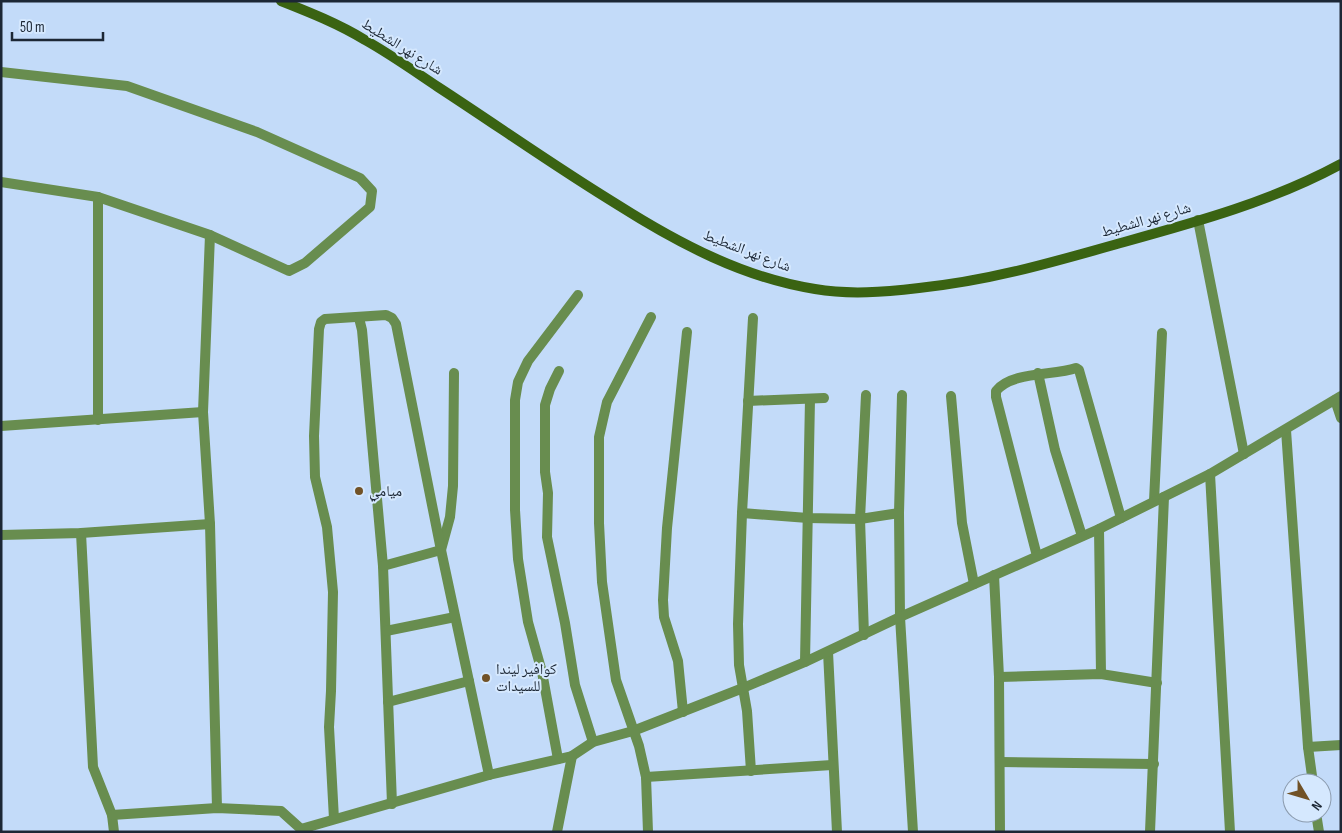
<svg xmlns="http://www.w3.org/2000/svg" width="1342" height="833" font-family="'Sofia Sans Condensed','Noto Naskh Arabic',sans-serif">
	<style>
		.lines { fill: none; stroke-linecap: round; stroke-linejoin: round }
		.street { stroke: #688d4f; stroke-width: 10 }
		.secondary { stroke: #3a6312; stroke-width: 10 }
		.poi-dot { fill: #715227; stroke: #d5e8fe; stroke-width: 2 }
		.labels { text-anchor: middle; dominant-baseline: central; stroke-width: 4; stroke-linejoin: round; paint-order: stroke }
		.street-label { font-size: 15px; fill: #1c2735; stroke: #d5e8fe }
		.poi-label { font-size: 15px; fill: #1c2735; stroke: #d5e8fe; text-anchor: start }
	</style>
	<rect width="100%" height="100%" fill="#c3dbf9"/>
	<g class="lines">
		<!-- street -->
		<g class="street">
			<polyline points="1,72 127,86 257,132 360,178 372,191 370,207 305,263 289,271 210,235 98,197 1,182"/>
			<polyline points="1198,220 1244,454"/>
			<polyline points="210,235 203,412 210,524 217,808"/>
			<polyline points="359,318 362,330 383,566 392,804"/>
			<polyline points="559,371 550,389 545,405 545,472 548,493 547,537 565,623 575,685 593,742"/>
			<polyline points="1038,373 1055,450 1082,536"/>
			<polyline points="902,395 899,513 900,617 913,832"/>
			<polyline points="951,396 962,523 974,584"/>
			<polyline points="1335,400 1341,418"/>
			<polyline points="748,401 824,398"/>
			<polyline points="98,420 98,197"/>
			<polyline points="1,426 203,412"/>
			<polyline points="1286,430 1308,747 1313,783"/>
			<polyline points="1210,474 1230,832"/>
			<polyline points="1154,501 1162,333"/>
			<polyline points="742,513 808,518 860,519 899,513"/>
			<polyline points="1099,529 1101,674"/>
			<polyline points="81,533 93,767 112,815 114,832"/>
			<polyline points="1,535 81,533 210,524"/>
			<path d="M1037,556L996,397V391C1012,371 1054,376 1076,368L1079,370L1121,518"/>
			<polyline points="383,566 441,550 450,517 453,486 454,373"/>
			<polyline points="994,575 999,677 1000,832"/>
			<polyline points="386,631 455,617"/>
			<polyline points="864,635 860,519 866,395"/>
			<polyline points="828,652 837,832"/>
			<polyline points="805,662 810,399"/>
			<polyline points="999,677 1101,674 1157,683"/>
			<polyline points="388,702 469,681"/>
			<polyline points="683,712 678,661 664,617 663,600 667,528 687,332"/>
			<polyline points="1308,747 1341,745"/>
			<polyline points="558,759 542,672 528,622 518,559 515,510 515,400 518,382 528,361 578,295"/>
			<polyline points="1000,762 1154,764"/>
			<polyline points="751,771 747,711 739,665 738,624 742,513 753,318"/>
			<polyline points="646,777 832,765"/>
			<polyline points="1316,813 1319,832"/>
			<polyline points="112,815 217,808 281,811 301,829"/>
			<polyline points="334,819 329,727 331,691 333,592 327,527 315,477 314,436 319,329 321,322 325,319 386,315 392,318 396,324 441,550 489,775"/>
			<polyline points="301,829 489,775 572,756 593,742 633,731 743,688 805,662 900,617 1099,529 1210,474 1341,396"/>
			<polyline points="557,832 572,756"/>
			<polyline points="648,832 646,777 639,746 616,680 602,582 599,523 599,437 607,402 651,317"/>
			<polyline points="1150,832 1164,497"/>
		</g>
		<!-- secondary -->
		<path class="secondary" d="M281,1C309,12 339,24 365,40C390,54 414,71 438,87C498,126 557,168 618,205C678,243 744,278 815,289C850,295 884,292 919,288C988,281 1050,263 1117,244C1193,223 1271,202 1341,164"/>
	</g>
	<!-- markers -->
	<g class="poi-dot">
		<circle cx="359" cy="491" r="5"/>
		<circle cx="486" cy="678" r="5"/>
	</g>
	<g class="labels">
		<!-- street labels -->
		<g class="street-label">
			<text transform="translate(402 47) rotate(32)">شارع نهر الشطيط</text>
			<text transform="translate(1146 220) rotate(-16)">شارع نهر الشطيط</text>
			<text transform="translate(747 251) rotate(21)">شارع نهر الشطيط</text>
		</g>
		<!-- poi labels -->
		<g class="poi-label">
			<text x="369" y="491">ميامي</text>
			<text x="496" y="669">كوافير ليندا<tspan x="496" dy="17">للسيدات</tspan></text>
		</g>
	</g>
	<!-- border -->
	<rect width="1342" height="833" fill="none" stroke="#1c2735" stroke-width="5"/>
	<!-- north arrow -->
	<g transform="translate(1307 798) rotate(128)"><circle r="24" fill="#d5e8fe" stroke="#8b9bae"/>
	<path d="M0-4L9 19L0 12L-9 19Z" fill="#715227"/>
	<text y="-8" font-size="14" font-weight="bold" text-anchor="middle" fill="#1c2735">N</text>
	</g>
	<!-- scale -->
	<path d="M12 32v8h91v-8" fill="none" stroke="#1c2735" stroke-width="2.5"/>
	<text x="20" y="32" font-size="15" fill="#1c2735" stroke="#d5e8fe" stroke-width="4" paint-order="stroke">50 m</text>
</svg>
